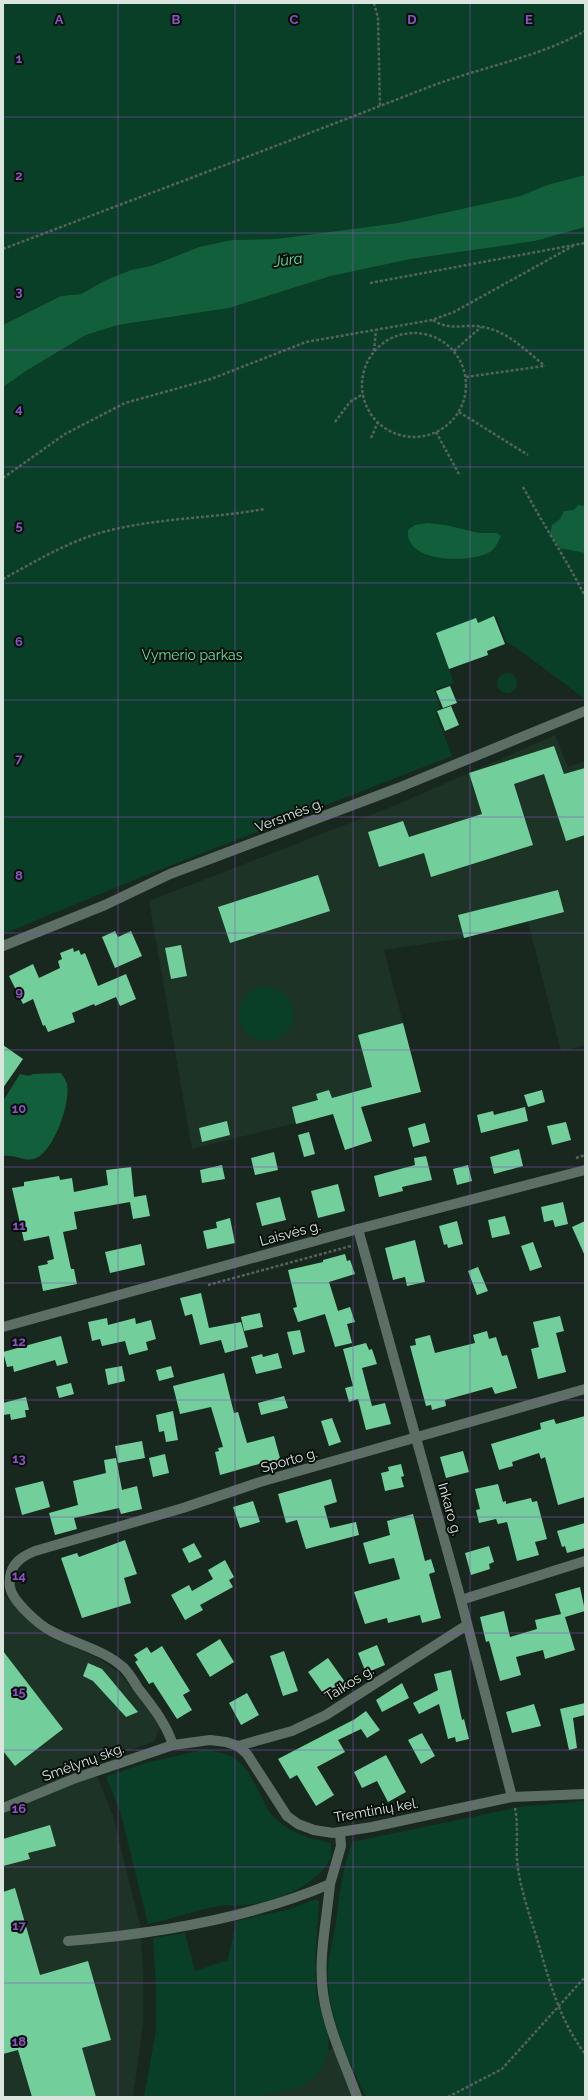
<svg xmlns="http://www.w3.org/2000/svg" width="588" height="2100" font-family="Raleway,sans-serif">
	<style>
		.built { fill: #1c3326 }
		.green { fill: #093f26 }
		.water { fill: #125f3b }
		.building { fill: #72ce9b }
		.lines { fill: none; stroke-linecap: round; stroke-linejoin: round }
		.path { stroke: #55635a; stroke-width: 2.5; stroke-dasharray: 3 2; stroke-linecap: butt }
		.minor { stroke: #5d6f64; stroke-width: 10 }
		.grid { fill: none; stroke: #8e51c5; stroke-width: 1; stroke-opacity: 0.55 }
		.labels { text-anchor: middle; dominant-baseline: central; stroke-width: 4; stroke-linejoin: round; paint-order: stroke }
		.park-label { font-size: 14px; fill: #67e3a1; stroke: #080f0b }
		.street-label { font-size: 14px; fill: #dae5de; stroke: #080f0b }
		.water-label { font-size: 15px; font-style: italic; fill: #68e4a2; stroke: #080f0b }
		.grid-label { font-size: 13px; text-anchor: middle; font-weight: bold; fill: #8e51c5; stroke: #080f0b; stroke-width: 4; stroke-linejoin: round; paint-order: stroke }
	</style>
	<rect width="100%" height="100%" fill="#18281e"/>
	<!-- built -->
	<g class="built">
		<polygon points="555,735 568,767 585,761 585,1045 561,1051 528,922 464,938 384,950 421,1092 192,1149 149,901 396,805"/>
		<polygon points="3,1594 41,1632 100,1659 122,1675 160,1727 154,1742 92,1763 113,1816 140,1925 143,1972 143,2025 133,2097 3,2097"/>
		<polygon points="340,2048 357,2097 258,2097 318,2074 328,2050"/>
	</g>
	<!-- green -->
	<g class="green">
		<polygon points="3,3 585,3 585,175 547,185 520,196 398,223 276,239 232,240 199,247 151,266 131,270 106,280 81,294 61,296 3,325"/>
		<polygon points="585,227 585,699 514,646 507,643 496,616 478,623 476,618 436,633 454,683 434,690 440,708 435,711 452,756 144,876 3,934 3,387 26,371 87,335 118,325 229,308 331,276 411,259 535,241"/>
		<circle cx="507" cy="683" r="10"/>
		<circle cx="266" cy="1014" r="27"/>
		<path d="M203,1750C240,1753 245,1765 261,1796C264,1802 267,1809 271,1814C288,1833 308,1838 331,1843C331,1847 332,1854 331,1858C316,1887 276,1901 246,1905C237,1907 229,1904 219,1906C195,1910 172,1919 148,1924L121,1814L106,1777L145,1763Z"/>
		<path d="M585,1801V2097H366C347,2057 326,2013 328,1967C329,1952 334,1937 336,1922C339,1895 343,1868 352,1842L519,1807Z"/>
		<path d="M316,1899L319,1902C317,1932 314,1961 316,1991C318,2010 332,2030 328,2050C326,2064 316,2078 305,2085C296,2091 270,2092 258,2097H144L156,2030V1990L153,1938L185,1933L195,1971L228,1960L236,1921L290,1909Z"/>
	</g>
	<!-- water -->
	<g class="water">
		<polygon points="585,175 585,227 535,241 411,259 331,276 229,308 118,325 86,335 26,371 3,387 3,325 61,296 81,294 106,280 131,270 151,266 199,247 232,240 276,239 398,223 520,196 547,185"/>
		<polygon points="578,505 585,506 585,553 560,548 550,534 552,525 560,519 564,511 574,510"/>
		<path d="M428,523L445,525L479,533H497L501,536C498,542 495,550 488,553C468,563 404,563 408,530L415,525Z"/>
		<path d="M61,1073C63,1076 66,1080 67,1084C71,1102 54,1151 36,1158C25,1163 17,1154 3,1156V1101L20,1074L29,1076L33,1074Z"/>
	</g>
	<!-- building -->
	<g class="building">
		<polygon points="494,616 505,644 487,651 488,655 449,669 436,633 476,618 478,623"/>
		<polygon points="450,686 457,703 443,708 436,691"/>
		<polygon points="451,706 459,725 445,731 437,711"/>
		<polygon points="554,746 564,774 585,768 585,835 566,841 544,774 514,784 533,845 431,877 424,853 379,867 368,832 403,821 409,837 482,814 469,773"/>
		<polygon points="318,875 330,911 230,943 218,907"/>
		<polygon points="558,890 564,912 464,938 458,915"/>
		<polygon points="115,931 118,937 131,931 142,956 115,968 102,937"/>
		<polygon points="181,945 187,976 171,979 165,948"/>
		<polygon points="73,948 74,952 79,950 81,955 85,953 98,986 126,974 136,999 120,1006 116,997 95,1006 94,1004 72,1013 75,1022 48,1032 45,1025 43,1026 33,999 23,1004 9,976 33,964 39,978 60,968 58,961 62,959 60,953"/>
		<polygon points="403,1023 421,1092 361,1107 372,1141 345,1150 333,1114 296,1124 292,1107 318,1100 316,1094 329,1090 332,1098 372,1087 358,1035"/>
		<polygon points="3,1045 23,1059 3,1088"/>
		<polygon points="542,1090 545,1102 528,1107 524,1095"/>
		<polygon points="525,1107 528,1121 481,1133 477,1115 493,1111 494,1115"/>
		<polygon points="227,1121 230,1135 202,1142 199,1128"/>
		<polygon points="566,1122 571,1140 552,1145 547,1126"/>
		<polygon points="425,1123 430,1142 413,1147 408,1128"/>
		<polygon points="309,1132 315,1154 304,1157 298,1135"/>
		<polygon points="519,1149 523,1166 494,1174 490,1157"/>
		<polygon points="274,1152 278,1170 255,1175 251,1158"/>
		<polygon points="426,1156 432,1180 402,1187 403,1191 379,1197 374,1176 415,1165 414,1158"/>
		<polygon points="222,1165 225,1179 202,1183 200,1170"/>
		<polygon points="468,1165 472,1181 457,1185 453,1169"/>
		<polygon points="131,1167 134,1197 146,1195 150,1216 133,1219 130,1202 74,1212 77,1229 63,1232 71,1269 74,1269 77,1284 43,1291 38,1266 48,1264 47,1261 54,1259 49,1236 24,1241 12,1188 24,1186 24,1182 59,1176 60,1180 72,1178 74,1192 108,1185 106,1170"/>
		<polygon points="338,1184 345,1211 318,1218 311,1191"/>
		<polygon points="280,1197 286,1220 262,1226 256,1203"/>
		<polygon points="563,1202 568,1224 555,1227 553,1220 544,1222 541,1207"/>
		<polygon points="505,1216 510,1234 492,1238 488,1220"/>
		<polygon points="230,1218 235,1243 207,1249 203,1231 217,1228 216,1222"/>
		<polygon points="457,1221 463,1244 448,1248 447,1244 444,1245 439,1226"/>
		<polygon points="585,1221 585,1256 572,1227"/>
		<polygon points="415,1240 425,1282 407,1286 405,1277 393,1280 385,1248"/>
		<polygon points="533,1242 542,1267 530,1271 521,1246"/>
		<polygon points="141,1244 145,1265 110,1273 105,1252"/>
		<polygon points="345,1254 347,1261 350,1260 355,1274 329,1282 338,1311 350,1307 355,1322 347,1324 352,1343 335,1347 325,1314 298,1322 293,1308 297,1307 288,1270 323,1262 323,1260"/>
		<polygon points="478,1267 488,1291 477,1295 468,1271"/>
		<polygon points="201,1293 209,1328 241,1322 248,1347 225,1353 221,1340 200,1345 192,1314 185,1316 180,1298"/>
		<polygon points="260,1313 263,1327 244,1331 241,1317"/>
		<polygon points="560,1316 564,1331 556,1333 566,1372 538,1379 531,1349 539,1347 533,1322"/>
		<polygon points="107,1318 108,1325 135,1318 136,1324 151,1320 156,1339 146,1342 148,1350 129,1355 125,1341 102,1346 100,1339 92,1341 88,1322"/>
		<polygon points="300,1330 305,1352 293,1355 287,1332"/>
		<polygon points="487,1331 489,1339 496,1337 502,1356 507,1355 517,1388 495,1394 492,1387 445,1400 446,1406 432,1410 431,1405 426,1406 410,1346 416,1345 415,1339 430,1335 435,1353 475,1343 473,1335"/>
		<polygon points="61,1336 68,1363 57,1366 55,1360 14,1372 13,1366 7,1367 3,1352"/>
		<polygon points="366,1343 369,1350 372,1349 377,1364 362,1368 372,1406 385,1403 391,1424 366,1430 358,1399 349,1402 345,1388 353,1386 343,1349"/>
		<polygon points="278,1353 282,1368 256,1374 251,1357 262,1354 263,1357"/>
		<polygon points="122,1366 125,1381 108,1385 105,1369"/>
		<polygon points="171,1366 174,1377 159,1381 156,1370"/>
		<polygon points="224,1373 234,1413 238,1412 247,1443 274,1436 281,1462 267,1466 266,1462 220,1475 215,1452 219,1451 218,1448 223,1447 211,1407 180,1414 173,1386"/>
		<polygon points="71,1383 74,1394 59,1398 56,1387"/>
		<polygon points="284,1396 288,1408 261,1415 258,1403"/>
		<polygon points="26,1397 29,1410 25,1410 26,1417 11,1420 10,1414 3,1415 3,1403"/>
		<polygon points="173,1411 178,1440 166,1442 164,1431 159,1432 156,1415"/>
		<polygon points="585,1416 585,1497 558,1505 545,1457 541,1459 539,1453 512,1462 513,1466 499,1470 491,1444 541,1429 540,1423 554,1419 556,1424"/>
		<polygon points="332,1418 341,1442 329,1446 321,1421"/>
		<polygon points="142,1441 145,1458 118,1463 115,1446"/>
		<polygon points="463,1451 469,1472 446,1478 440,1457"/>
		<polygon points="165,1454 169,1473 153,1477 149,1458"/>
		<polygon points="116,1458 122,1490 137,1486 142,1509 121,1514 119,1508 74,1518 77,1529 55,1535 49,1513 78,1505 73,1481 106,1473 104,1460"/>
		<polygon points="401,1464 404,1476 401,1477 404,1487 385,1491 381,1473 389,1471 388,1467"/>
		<polygon points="331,1479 337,1502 324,1506 330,1528 356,1522 359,1535 306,1549 297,1520 286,1523 278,1494"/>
		<polygon points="43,1481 50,1507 22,1515 15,1488"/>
		<polygon points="498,1484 503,1502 506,1501 506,1504 531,1498 532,1502 537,1501 547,1539 535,1542 539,1555 517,1561 507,1522 498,1524 496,1519 479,1523 476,1510 480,1509 475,1489"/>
		<polygon points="253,1501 260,1522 240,1528 233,1507"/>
		<polygon points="413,1514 425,1561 431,1559 435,1572 429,1574 441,1618 422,1623 420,1615 388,1623 387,1618 365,1624 354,1592 400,1579 394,1558 369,1564 363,1543 390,1535 387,1521"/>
		<polygon points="585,1523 585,1548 567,1553 565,1546 562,1547 557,1531"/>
		<polygon points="125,1540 137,1574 124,1578 131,1603 82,1618 61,1558 77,1553 79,1557"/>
		<polygon points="194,1543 202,1557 189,1563 182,1549"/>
		<polygon points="489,1546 494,1562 489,1564 490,1569 471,1575 465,1553"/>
		<polygon points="225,1560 234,1577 229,1580 233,1587 200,1605 203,1610 185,1620 171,1595 189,1585 192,1591 213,1579 208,1570"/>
		<polygon points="580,1587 585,1611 565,1617 575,1650 545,1659 543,1650 516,1657 521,1675 500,1681 489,1641 486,1642 480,1617 504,1611 510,1637 537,1629 535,1620 561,1614 555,1594"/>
		<polygon points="220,1639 234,1662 210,1677 196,1654"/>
		<polygon points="377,1645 385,1665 366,1673 358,1653"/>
		<polygon points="162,1646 190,1691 183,1695 192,1710 177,1719 153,1682 149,1684 135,1662 138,1660 134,1655 147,1647 151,1653"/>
		<polygon points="3,1651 63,1729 15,1766 3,1751"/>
		<polygon points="284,1651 298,1691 283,1696 270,1656"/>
		<polygon points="328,1658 345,1682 325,1696 308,1672"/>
		<polygon points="88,1663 102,1669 138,1712 126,1717 93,1681 83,1676"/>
		<polygon points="451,1670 462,1720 464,1719 469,1739 456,1742 455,1737 448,1739 439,1704 419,1714 413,1703 438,1690 434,1674"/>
		<polygon points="402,1683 409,1698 382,1712 376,1700"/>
		<polygon points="247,1693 259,1715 241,1725 229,1703"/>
		<polygon points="585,1703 585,1715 573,1718 577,1748 569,1750 560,1709"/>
		<polygon points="534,1704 541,1726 512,1733 506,1712"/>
		<polygon points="366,1711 380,1730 367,1738 361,1729 338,1740 345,1752 317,1767 334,1795 316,1806 297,1775 290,1779 278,1759 355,1719"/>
		<polygon points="422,1733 435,1756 421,1764 408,1740"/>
		<polygon points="386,1755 406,1792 388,1802 377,1781 362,1788 354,1772"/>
		<polygon points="50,1825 56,1846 28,1853 30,1859 3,1866 3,1839"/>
		<polygon points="15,1888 40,1975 88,1961 111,2040 82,2048 96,2097 32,2097 18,2050 3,2054 3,1892"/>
	</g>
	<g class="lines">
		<!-- path -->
		<g class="path">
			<polyline points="374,3 378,18 380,107"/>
			<path d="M3,249C145,195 288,142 429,87C481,67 537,58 585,31"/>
			<polyline points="370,283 585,243"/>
			<path d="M433,320C451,332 464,323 483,327C509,332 525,350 545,366"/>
			<circle cx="414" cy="385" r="52"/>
			<polyline points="374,351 376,330"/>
			<polyline points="454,351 481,327"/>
			<polyline points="466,377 544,366"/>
			<polyline points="459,412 528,455"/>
			<polyline points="335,422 350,402 363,394"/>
			<polyline points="436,432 460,476"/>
			<polyline points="371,438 378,422"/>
			<polyline points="3,478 65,434 125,403 211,379 306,342 432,320 454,312 573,246"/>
			<path d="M523,487C543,524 566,559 585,596"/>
			<path d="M3,579C38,560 72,539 111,530C161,518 214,518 265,509"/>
			<polyline points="576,1158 585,1155"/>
			<polyline points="208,1285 351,1246"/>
			<path d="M515,1808C519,1827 515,1849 518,1869C522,1894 530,1916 537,1939C549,1980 559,2019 585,2054"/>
			<polyline points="448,2097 502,2069 585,1977"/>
		</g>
		<!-- minor -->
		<g class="minor">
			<polyline points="3,946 105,905 170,874 398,788 585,711"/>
			<polyline points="358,1229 461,1600 512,1797"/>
			<polyline points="3,1327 358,1229 585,1170"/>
			<polyline points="461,1600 585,1561"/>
			<path d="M173,1745C166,1723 152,1706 138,1688C134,1682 130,1674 124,1668C103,1649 75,1644 51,1631C39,1625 12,1601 10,1587C9,1584 10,1581 10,1578C11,1563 23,1556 35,1551L183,1508L260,1482L585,1389"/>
			<polyline points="238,1746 292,1731 326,1715 467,1625"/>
			<polyline points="3,1808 76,1778 173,1745 210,1740 226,1742 238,1746 247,1754 287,1816 298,1824 314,1830 333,1833 372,1827 512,1797 585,1794"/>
			<path d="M330,1884C327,1919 318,1958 323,1993C328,2029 345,2063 357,2097"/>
			<path d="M68,1941C153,1934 251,1918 330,1884L341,1846L340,1833"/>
		</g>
	</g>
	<!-- grid -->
	<path class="grid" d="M118,3V2097M235,3V2097M353,3V2097M470,3V2097M3,117H585M3,233H585M3,350H585M3,467H585M3,583H585M3,700H585M3,817H585M3,933H585M3,1050H585M3,1167H585M3,1283H585M3,1400H585M3,1517H585M3,1633H585M3,1750H585M3,1867H585M3,1983H585"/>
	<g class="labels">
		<!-- park labels -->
		<g class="park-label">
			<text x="192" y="655">Vymerio parkas</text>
		</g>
		<!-- street labels -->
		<g class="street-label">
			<text transform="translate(289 815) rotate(-21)">Versmės g.</text>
			<text transform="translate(290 1233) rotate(-15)">Laisvės g.</text>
			<text transform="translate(289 1460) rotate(-16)">Sporto g.</text>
			<text transform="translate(450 1509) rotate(74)">Inkaro g.</text>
			<text transform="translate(349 1683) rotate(-32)">Taikos g.</text>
			<text transform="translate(83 1762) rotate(-20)">Smėlynų skg.</text>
			<text transform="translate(376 1810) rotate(-10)">Tremtinių kel.</text>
		</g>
		<!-- water labels -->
		<g class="water-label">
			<text transform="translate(288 260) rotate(-8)">Jūra</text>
		</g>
	</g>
	<g class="grid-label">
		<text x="59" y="24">A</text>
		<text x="176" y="24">B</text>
		<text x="294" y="24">C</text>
		<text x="412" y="24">D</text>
		<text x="529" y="24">E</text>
		<text x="19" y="63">1</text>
		<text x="19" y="180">2</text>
		<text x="19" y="296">3</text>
		<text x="19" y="413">4</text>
		<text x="19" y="530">5</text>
		<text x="19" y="646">6</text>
		<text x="19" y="763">7</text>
		<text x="19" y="880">8</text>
		<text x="19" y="996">9</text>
		<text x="19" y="1113">10</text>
		<text x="19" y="1230">11</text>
		<text x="19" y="1346">12</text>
		<text x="19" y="1463">13</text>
		<text x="19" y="1580">14</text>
		<text x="19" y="1696">15</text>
		<text x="19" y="1813">16</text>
		<text x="19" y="1930">17</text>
		<text x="19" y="2046">18</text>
	</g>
	<!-- border -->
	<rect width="588" height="2100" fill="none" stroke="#dae5de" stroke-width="8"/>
</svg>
